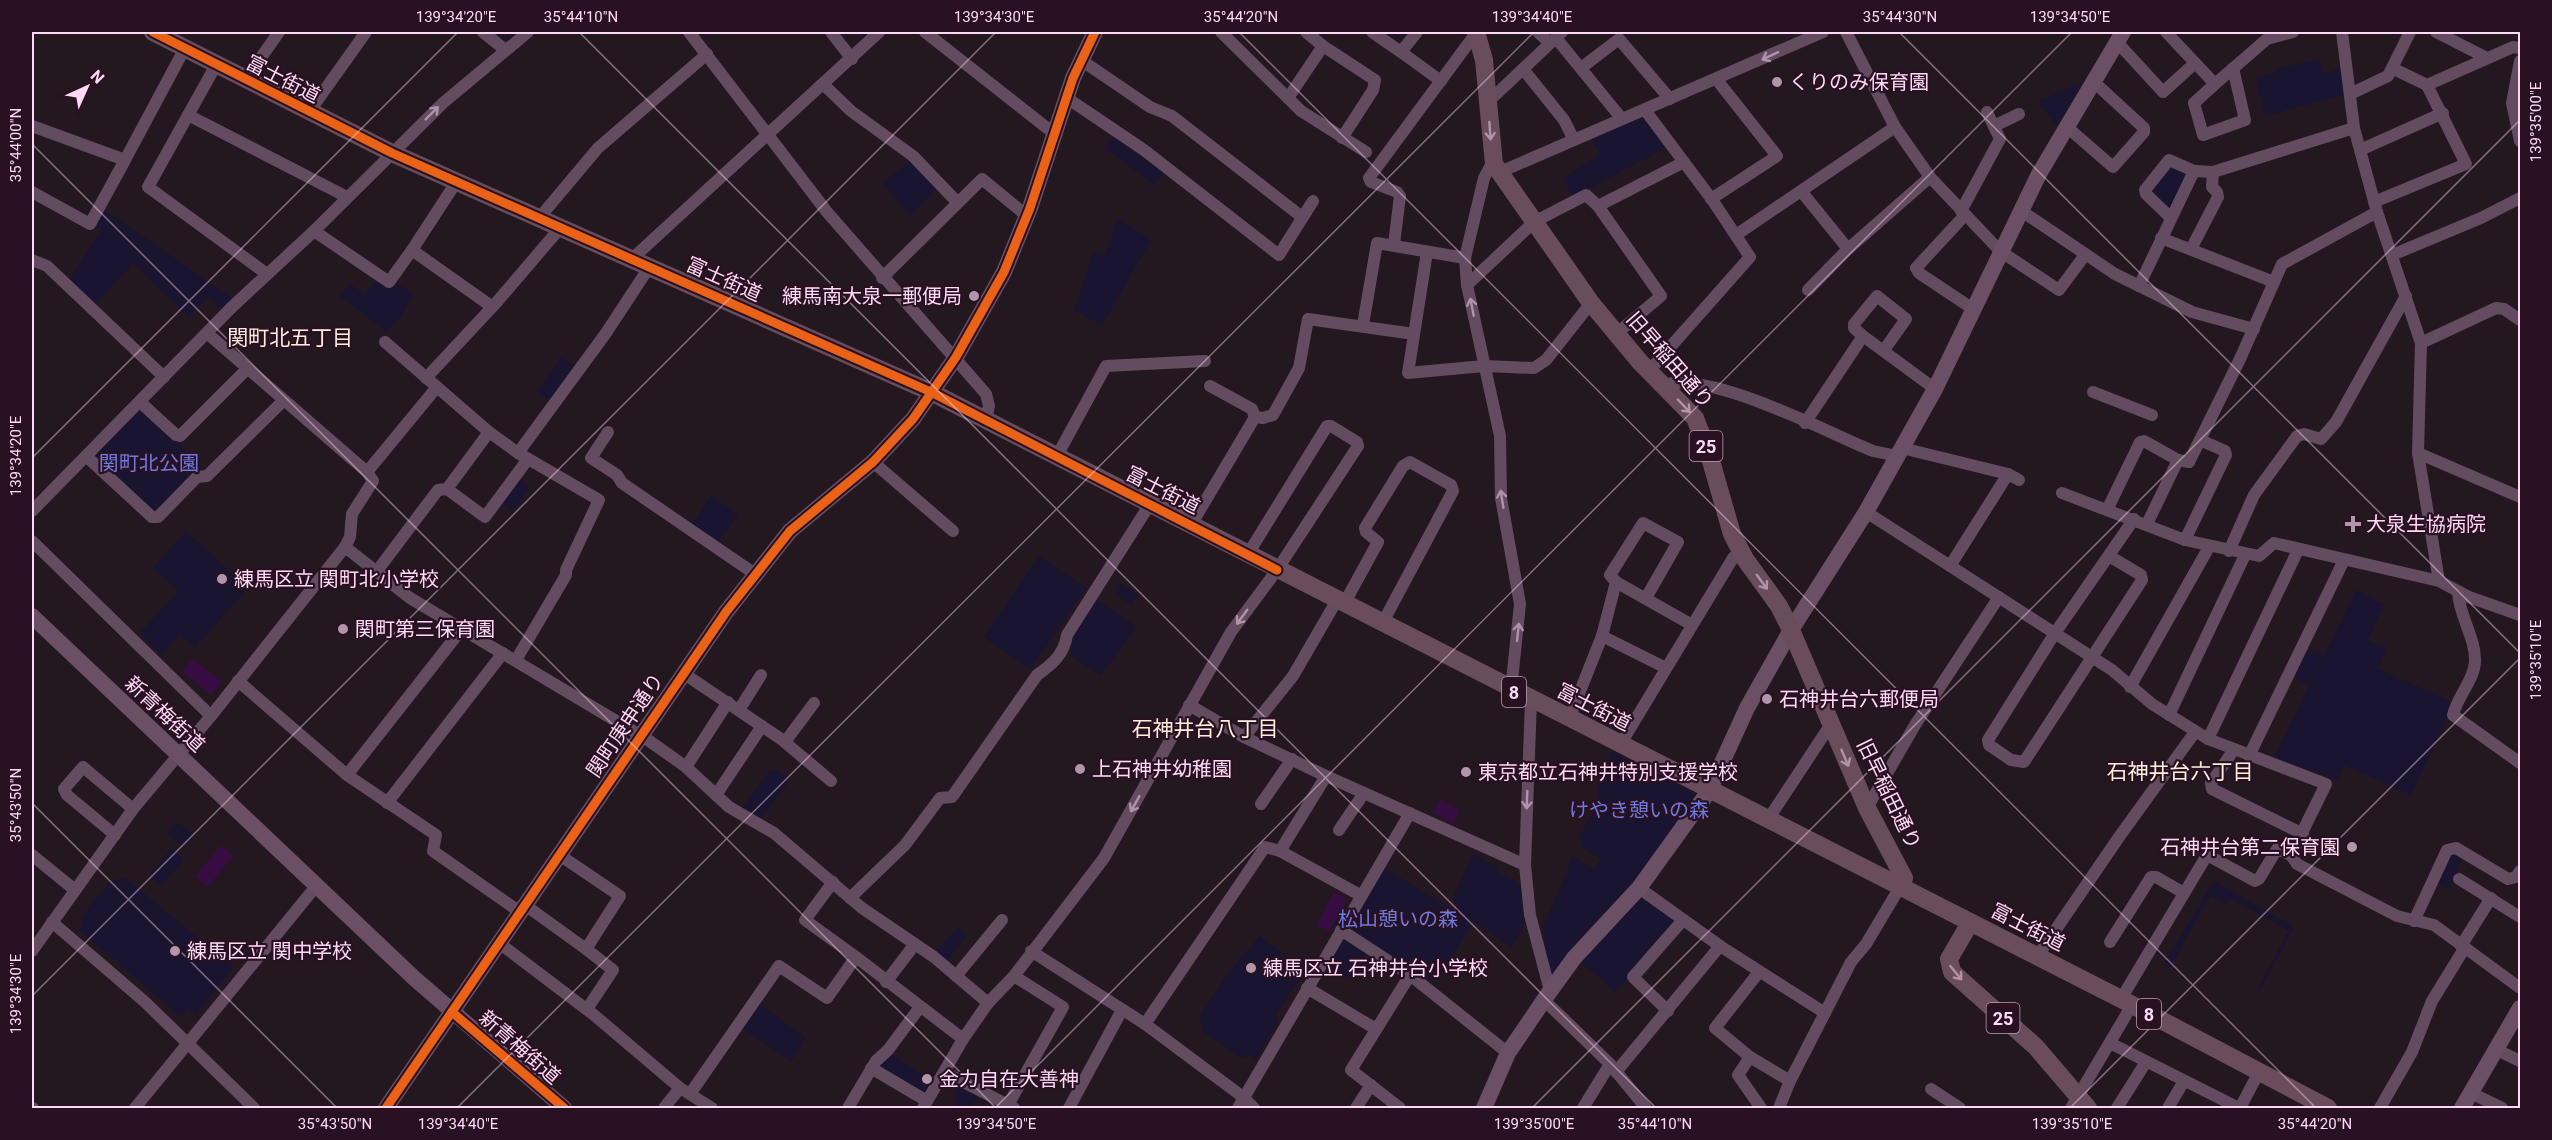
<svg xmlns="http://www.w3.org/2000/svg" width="2552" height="1140" font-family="Roboto,'Noto Sans JP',sans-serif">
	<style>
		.green { fill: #191430 }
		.water { fill: #370c43 }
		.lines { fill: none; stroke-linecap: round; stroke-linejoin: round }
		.street { stroke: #644c60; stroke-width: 12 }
		.secondary { stroke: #6a4f65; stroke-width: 16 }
		.primary { stroke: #694d5c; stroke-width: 18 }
		.cycleway-casing { stroke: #291122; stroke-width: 13 }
		.cycleway { stroke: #ea6118; stroke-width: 9 }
		.oneway { stroke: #b192ab }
		.oneway2 { stroke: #b493a9 }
		.ticks { fill: none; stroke: #fed9f6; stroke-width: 1.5; stroke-opacity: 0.45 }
		.poi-dot { fill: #b195ab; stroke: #291122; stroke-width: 2 }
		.labels { text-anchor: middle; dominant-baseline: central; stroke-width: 4.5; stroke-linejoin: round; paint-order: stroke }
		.shield { fill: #291122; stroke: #be9db6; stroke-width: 1.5 }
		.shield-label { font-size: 18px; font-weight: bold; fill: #fed9f6 }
		.street-label { font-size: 20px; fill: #fed9f6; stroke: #291122 }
		.poi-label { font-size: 20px; fill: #fed9f6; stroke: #291122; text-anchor: start }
		.park-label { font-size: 20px; fill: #6d7be1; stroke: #291122 }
		.neighbourhood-label { font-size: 21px; fill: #feeddb; stroke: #291122 }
		.neatline { fill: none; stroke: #fed9f6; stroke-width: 2 }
		.ticks-label { font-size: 15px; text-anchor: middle; fill: #fed9f6 }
	</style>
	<rect width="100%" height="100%" fill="#231720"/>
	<!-- green -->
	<g class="green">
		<polygon points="2320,59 2324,74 2343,68 2347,94 2265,116 2256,78 2275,72 2275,69"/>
		<polygon points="2087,81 2056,126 2038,101"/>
		<polygon points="1643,114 1665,148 1573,197 1563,178 1600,155 1591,136"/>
		<polygon points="1114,137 1164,172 1154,185 1106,148"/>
		<polygon points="910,160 937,188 910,216 883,184"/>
		<polygon points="2169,163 2188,171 2169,213 2147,192"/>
		<polygon points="102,210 121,221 233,299 222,309 208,297 189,317 133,263 95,305 68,281 102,229 95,223"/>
		<polygon points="1118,219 1151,240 1102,325 1074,310 1094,251 1105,254"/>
		<polygon points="376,280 391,290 396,283 414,294 399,319 386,331 340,296 350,284 365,295"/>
		<polygon points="562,357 574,366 549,401 537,391"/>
		<polygon points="137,410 143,410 204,470 156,512 151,511 92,456"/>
		<polygon points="519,479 530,487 512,511 501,503"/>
		<polygon points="711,496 738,514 717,544 691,526"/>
		<polygon points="186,531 248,588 195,648 180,635 161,655 140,633 179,591 153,568"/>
		<polygon points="1039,556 1086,588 1030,669 984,637"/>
		<polygon points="1119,582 1138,595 1131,605 1115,593"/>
		<polygon points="2356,590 2384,604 2367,640 2386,648 2378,669 2454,703 2411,795 2345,765 2337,780 2274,758"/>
		<polygon points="1098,601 1137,627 1101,675 1072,657 1069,638 1094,602"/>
		<polygon points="2312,650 2323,655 2308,685 2294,677 2305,653"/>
		<polygon points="1613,751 1696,795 1639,878 1550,979 1543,928 1573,857 1595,869 1601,859 1583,848 1579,837 1601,798 1597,791"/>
		<polygon points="771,770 778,771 789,781 759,821 741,809"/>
		<polygon points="176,822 195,835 185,847 167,834"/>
		<polygon points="171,849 184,859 162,886 149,876"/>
		<polygon points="2450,853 2463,856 2449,889 2436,883"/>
		<polygon points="1473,854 1498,867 1496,872 1520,884 1527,921 1511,948 1456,908 1453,897"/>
		<polygon points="1382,867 1473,922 1452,957 1428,984 1344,929"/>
		<polygon points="124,877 233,967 196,1015 188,1009 181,1017 79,930 84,923 81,920 93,901 110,882"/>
		<polygon points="2214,881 2294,927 2260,991 2257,990 2289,931 2230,898 2226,904 2210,895 2170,968 2164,964"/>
		<polygon points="1641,893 1680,920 1615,992 1579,960"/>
		<polygon points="958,927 967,935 945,963 935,953"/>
		<polygon points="1343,935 1368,950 1350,980 1325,965"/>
		<polygon points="1260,936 1305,971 1275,1016 1279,1021 1256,1059 1249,1055 1241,1058 1203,1031 1199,1018 1226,976"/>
		<polygon points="758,1003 806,1038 791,1061 742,1028"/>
		<polygon points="890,1053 933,1082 926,1094 879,1069 879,1064"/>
		<polygon points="957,1083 978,1095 971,1108 956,1108"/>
	</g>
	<!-- water -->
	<g class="water">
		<polygon points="192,659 222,682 211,695 182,672"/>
		<polygon points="1440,799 1460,810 1453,824 1433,813"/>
		<polygon points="221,845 233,856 208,887 195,876"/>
		<polygon points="1334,892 1347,900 1329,932 1316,925"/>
	</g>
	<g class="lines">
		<!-- street -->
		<g class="street">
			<polyline points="483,32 504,49"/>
			<polyline points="689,32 827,212 986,394 989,406 986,420"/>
			<polyline points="831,32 852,59"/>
			<polyline points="925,32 1056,135"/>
			<polyline points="1221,32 1301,111 1366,152"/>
			<polyline points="1372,32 1401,52 1417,32"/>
			<polyline points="1538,32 1550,43"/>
			<polyline points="1846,32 1895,127 1930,177 2000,251 2059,290 2085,255"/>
			<polyline points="2166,32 2215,84 2267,39 2293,32"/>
			<polyline points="2342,32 2354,128 2377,212 2421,343 2418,453 2439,581"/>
			<polyline points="2436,32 2487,58"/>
			<polyline points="1556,38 1622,119"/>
			<polyline points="2117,42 2163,92 2195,63"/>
			<polyline points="1323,46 1375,80 1373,90 1342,138"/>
			<polyline points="1401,52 1441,81"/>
			<polyline points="1081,60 1150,107 1172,116 1302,217"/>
			<polyline points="2520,61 2512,103 2520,141"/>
			<polyline points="216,65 148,187 267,274"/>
			<polyline points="1581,68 1619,39 1670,99"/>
			<polyline points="2392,68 2427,85 2513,47 2520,48"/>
			<polyline points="1523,69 1564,120 1574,140"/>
			<polyline points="245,80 279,32"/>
			<polyline points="2215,84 2194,103 2203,135 2245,120 2233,68"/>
			<polyline points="824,85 851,111 913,156 957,202"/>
			<polyline points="2350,94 2388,76 2410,32"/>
			<polyline points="1067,98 1144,150 1279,255 1313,201"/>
			<polyline points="1288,98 1323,46 1306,32"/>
			<polyline points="1489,101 1562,32"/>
			<polyline points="1645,110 1713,201 1750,257 1649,371"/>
			<polyline points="309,112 366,32"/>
			<polyline points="188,115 347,197"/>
			<polyline points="32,126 125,160 185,48"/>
			<polyline points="1994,126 2019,114"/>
			<polyline points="2067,127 2113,167 2144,132 2144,128 2095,83"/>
			<polyline points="2360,150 2443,113"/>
			<polyline points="1493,161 1484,178 1465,258 1467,285 1500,436 1501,498 1520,604 1511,690"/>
			<polyline points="1500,172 1823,32"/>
			<polyline points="1801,191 1848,249"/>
			<polyline points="32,192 90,224 125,160"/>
			<polyline points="1711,199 1777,156 1717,80"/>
			<polyline points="2374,202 2466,164 2427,85"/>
			<polyline points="1598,206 1684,162"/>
			<polyline points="2020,210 2115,274 2192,312 2254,329"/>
			<polyline points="1961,211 2000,139 1987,112"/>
			<polyline points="1965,215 1916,268 1919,273 1973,309"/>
			<polyline points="540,217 598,148 707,54"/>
			<polyline points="2171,218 2146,194 2145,190 2169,160 2194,171"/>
			<polyline points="314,231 389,282 412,250 491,306"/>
			<polyline points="1736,235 1895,127"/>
			<polyline points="2161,238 2274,282"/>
			<polyline points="1394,244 1400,196 1397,192 1371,182 1369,178 1476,33"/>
			<polyline points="2191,249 2218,197 2217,192 2212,187 2213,172"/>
			<polyline points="412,250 457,181"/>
			<polyline points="1427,252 1408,373 1484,366 1534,368 1546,360 1591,303"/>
			<polyline points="2392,255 2481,218 2520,198"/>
			<polyline points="633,258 879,32"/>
			<polyline points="32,260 47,266 164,377"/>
			<polyline points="882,278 982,179 1027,216"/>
			<polyline points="1467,285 1534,222 1586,195 1598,206 1661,296 1616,334"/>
			<polyline points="2139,286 2194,171 2213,172 2354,128"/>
			<polyline points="1808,290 1848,249 1930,177"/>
			<polyline points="1363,325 1377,243 1465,258"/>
			<polyline points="385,342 489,432 518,453 599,500 566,570 566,575 516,660"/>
			<polyline points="2421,343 2496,308 2504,309 2520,320"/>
			<polyline points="1884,350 1906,319 1877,296 1854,324 1854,328 1863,336 1935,389"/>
			<polyline points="426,378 496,303 561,227"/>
			<path d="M1663,385C1710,370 1824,431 1873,451L1897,456"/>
			<polyline points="1210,386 1252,409 1255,417"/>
			<polyline points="2093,392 2152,415"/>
			<polyline points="140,402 176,435 180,436 247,369"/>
			<polyline points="1805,423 1863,336"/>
			<polyline points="489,432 447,489 485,517 528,459"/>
			<polyline points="608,432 591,458 617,475 622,483 755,574"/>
			<polyline points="1902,448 2008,474 2019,480"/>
			<polyline points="518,453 606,333 650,266"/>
			<polyline points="2418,453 2520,497"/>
			<polyline points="86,456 152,517 158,517 197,477 207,476 284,400"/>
			<polyline points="1057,456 1106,366 1205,361"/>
			<polyline points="2178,460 2189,462 2240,359 2282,264 2377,212"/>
			<polyline points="873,462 953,531"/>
			<polyline points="367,472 437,387"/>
			<polyline points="2062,493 2185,540 2259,556 2274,543 2439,581 2469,597 2520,615"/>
			<polyline points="2107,510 2140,442 2144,441 2178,460 2147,524"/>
			<polyline points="32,511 232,307 314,231 443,103 528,32"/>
			<polyline points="1866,512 2112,670 2152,704 2208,739 2326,784 2291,855"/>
			<polyline points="1191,525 1255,417 1263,418 1273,415 1299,368 1308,319 1414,334"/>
			<polyline points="2185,540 2226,455 2225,451 2200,440"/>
			<polyline points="32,541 211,716"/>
			<polyline points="345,547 410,598 648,740 686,767 729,807 774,833 862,908 934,957 988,1003"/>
			<polyline points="2229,551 2254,495 2297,436 2304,434 2321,439 2336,422 2406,296"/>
			<polyline points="2109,556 2141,575 2142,580 2024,762 2011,760 1989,745 1988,740 2055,633 2134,519"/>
			<polyline points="1950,566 2008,474"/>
			<polyline points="377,571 438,490 447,489"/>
			<polyline points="1616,582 1692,625"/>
			<path d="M2458,592C2459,616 2476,638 2475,662C2474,680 2457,697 2453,715L2520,763"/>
			<polyline points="1344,604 1378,542 1366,532 1365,528 1403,466 1410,462 1451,485 1453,491 1382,624"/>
			<polyline points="1602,636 1666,668"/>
			<polyline points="683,673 781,739 831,781"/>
			<polyline points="238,681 347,775 436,835 433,851 520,912"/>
			<polyline points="2130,687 2209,547"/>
			<polyline points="1531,700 1525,865 1530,915 1550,991"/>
			<polyline points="1189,705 1244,737 1326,776 1525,865"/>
			<polyline points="739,710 761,675"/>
			<polyline points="2169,715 2245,555"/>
			<polyline points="1569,719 1602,636 1616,582 1610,575 1643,523 1678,542 1646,598"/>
			<polyline points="1244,737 1293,676 1337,600"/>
			<polyline points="2208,739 2298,550"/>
			<polyline points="785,742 814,703"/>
			<polyline points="1620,745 1733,558 1740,551"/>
			<polyline points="2233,751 2211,783 2212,789 2303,834"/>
			<polyline points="2249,756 2344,560"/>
			<polyline points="686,767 728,702"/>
			<polyline points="347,775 461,630"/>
			<polyline points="716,795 762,726"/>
			<polyline points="387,803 503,653"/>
			<polyline points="1261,804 1292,759"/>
			<polyline points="1867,808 1915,725 1999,597"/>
			<polyline points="1767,821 1831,724"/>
			<polyline points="1339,830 1364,793"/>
			<polyline points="115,835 67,795 64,789 83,767 133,809"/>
			<polyline points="1280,851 1326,776"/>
			<polyline points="558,854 620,896 586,949 613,970 587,1009"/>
			<polyline points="32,855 75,890"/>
			<polyline points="2459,879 2520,917"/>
			<polyline points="833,882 805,920 856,957"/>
			<polyline points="1639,888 1720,946 1825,1013"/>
			<path d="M850,898L905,845L940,798L952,797L1037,675C1053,664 1064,654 1067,635L1150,504"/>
			<polyline points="525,905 586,949"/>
			<polyline points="2414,921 2447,850 2456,848 2508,879 2516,877 2520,871"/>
			<polyline points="52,922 145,1002 254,1108"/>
			<polyline points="1341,930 1410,975"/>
			<polyline points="2110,942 2151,877 2156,877 2184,893"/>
			<polyline points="499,943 594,1015 680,1088 712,1108"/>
			<polyline points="2461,946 2491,898"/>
			<polyline points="32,951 133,809 211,716 345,547 350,537 352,514 373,481 367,472 208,334"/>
			<polyline points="1031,951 1145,1024 1243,1097 1254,1108"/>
			<polyline points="2037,957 2119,837 2195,732"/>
			<polyline points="1759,972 1715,1028 1750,1057 1790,1081"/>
			<polyline points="956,976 1002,920"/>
			<polyline points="886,982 915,944"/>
			<polyline points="1307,988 1376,1029"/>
			<polyline points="2121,999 2207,855 2255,881 2259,879 2277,849 2291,855 2297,864 2397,916 2434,925 2520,988"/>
			<polyline points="1544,1000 1610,1064 1646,1108"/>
			<polyline points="1668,1011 1633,977 1683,920"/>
			<polyline points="1145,1024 1265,847 1280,851 1360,895"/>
			<polyline points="2110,1043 2239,1108"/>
			<polyline points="2497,1050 2520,1061"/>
			<polyline points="1750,1057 1738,1075 1761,1108"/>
			<polyline points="871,1068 927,1101"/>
			<polyline points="944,1072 1014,1108"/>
			<polyline points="1616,1072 1720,946"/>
			<polyline points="1931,1089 1960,1108"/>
			<polyline points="2471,1093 2502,1108"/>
			<polyline points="690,1094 779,966 827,998 856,957 963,1039"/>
			<polyline points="1008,1105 1063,1007 1014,976"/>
			<polyline points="32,1108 33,1108"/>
			<polyline points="135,1108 317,885"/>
			<polyline points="664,1108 680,1088"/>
			<polyline points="848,1108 876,1061 888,1050 920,1007"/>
			<polyline points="923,1108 963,1039 988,1003 1014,976 1104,858 1231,632 1277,570 1358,446 1357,442 1331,426 1327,426 1248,554"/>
			<polyline points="1069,1108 1122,1010"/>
			<polyline points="1238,1108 1410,813"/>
			<polyline points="1356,1108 1371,1085"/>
			<polyline points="1400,1108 1351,1070 1410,975 1508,1053"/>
			<polyline points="1583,1108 1610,1064"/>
			<polyline points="1779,1108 1790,1081 1851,962 1866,944 1900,887"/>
			<polyline points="2071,1108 2132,1005"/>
			<polyline points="2117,1108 2146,1062"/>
			<polyline points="2168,1108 2184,1081"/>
			<polyline points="2240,1108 2259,1072"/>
			<polyline points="2380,1108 2412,1052 2432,1001 2464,949"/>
		</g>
		<!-- secondary -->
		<g class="secondary">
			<polyline points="32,616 414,978 564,1108"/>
			<polyline points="386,1108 726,612 790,531 873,462 913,419 956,357 1004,272 1030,208 1073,78 1095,32"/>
			<polyline points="1484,1108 1508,1053 1548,994 1574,958 1639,888 1709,791 1747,708 1791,630 1866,512 1935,389 2039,174 2123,32"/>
			<polyline points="2462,1108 2520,1008"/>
		</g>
		<!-- primary -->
		<g class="primary">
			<polyline points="153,32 392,153 931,392 2121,999 2328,1108"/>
			<polyline points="1476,32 1484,60 1494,164 1591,303 1640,362 1695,418 1709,454 1732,534 1745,559 1779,606 1791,630 1867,808 1904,878 1900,887"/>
			<polyline points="1970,923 1949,959 1952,972 2036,1047 2088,1108"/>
		</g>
		<!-- cycleway casing -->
		<g class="cycleway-casing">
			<g id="cycleway">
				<polyline points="153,32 392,153 931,392 1277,570"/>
				<polyline points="452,1012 564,1108"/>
				<polyline points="386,1108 726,612 790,531 873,462 913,419 956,357 1004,272 1030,208 1073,78 1095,32"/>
			</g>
		</g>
		<!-- cycleway -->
		<use href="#cycleway" class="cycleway"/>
	</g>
	<!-- one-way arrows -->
	<defs><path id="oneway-shaft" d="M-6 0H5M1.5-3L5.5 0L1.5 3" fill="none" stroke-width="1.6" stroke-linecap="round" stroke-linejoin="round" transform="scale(1.5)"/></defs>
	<g class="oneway">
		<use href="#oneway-shaft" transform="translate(1770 56) rotate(155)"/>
		<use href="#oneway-shaft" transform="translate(432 113) rotate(-45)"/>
		<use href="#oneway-shaft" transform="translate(1472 307) rotate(-101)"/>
		<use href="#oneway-shaft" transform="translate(1502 499) rotate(-99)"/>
		<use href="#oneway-shaft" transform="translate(1242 617) rotate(126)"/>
		<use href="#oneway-shaft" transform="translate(1518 632) rotate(-84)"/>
		<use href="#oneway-shaft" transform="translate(1527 800) rotate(92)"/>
		<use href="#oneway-shaft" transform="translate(1135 804) rotate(119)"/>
	</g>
	<g class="oneway2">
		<use href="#oneway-shaft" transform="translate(1490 131) rotate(86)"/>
		<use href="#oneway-shaft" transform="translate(1684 406) rotate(46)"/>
		<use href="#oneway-shaft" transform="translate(1762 582) rotate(54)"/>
		<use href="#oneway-shaft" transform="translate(1845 758) rotate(67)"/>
		<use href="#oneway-shaft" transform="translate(1956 973) rotate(51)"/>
	</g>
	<!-- ticks -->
	<path class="ticks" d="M579,32L1656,1108M1239,32L2316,1108M1899,32L2520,653M32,144L996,1108M32,458L458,32M32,803L337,1108M32,996L996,32M457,1108L1534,32M995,1108L2072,32M1532,1108L2520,120M2070,1108L2520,658"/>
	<!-- markers -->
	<g class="poi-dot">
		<circle cx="1777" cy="82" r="6"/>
		<circle cx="974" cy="296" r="6"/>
		<path d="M2350 515h6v6h6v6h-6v6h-6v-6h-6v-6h6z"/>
		<circle cx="222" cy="579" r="6"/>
		<circle cx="343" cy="629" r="6"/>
		<circle cx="1767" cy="699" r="6"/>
		<circle cx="1080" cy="769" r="6"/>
		<circle cx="1466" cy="772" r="6"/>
		<circle cx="2352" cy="847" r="6"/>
		<circle cx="175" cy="951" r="6"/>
		<circle cx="1251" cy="968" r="6"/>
		<circle cx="927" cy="1079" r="6"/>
	</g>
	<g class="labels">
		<!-- shield labels -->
		<g class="shield">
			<rect x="1689.5" y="431" width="33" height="30" rx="4.5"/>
			<rect x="1502" y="677" width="24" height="30" rx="4.5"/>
			<rect x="2137" y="999" width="24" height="30" rx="4.5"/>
			<rect x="1986.5" y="1003" width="33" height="30" rx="4.5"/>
		</g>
		<g class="shield-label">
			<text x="1706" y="446">25</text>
			<text x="1514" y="692">8</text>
			<text x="2149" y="1014">8</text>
			<text x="2003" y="1018">25</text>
		</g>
		<!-- street labels -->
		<g class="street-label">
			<text transform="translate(283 79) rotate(27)">富士街道</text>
			<text transform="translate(724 279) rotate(24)">富士街道</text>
			<text transform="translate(1670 360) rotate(49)">旧早稲田通り</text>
			<text transform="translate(1163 490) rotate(27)">富士街道</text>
			<text transform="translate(1594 707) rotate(27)">富士街道</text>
			<text transform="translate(165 714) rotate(43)">新青梅街道</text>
			<text transform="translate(625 725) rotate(-56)">関町庚申通り</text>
			<text transform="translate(1889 794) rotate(64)">旧早稲田通り</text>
			<text transform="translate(2028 927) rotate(27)">富士街道</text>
			<text transform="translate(520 1047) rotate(41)">新青梅街道</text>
		</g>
		<!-- poi labels -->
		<g class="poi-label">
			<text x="1789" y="82">くりのみ保育園</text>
			<text x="962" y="296" text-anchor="end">練馬南大泉一郵便局</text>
			<text x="2366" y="524">大泉生協病院</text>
			<text x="234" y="579">練馬区立 関町北小学校</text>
			<text x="355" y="629">関町第三保育園</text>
			<text x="1779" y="699">石神井台六郵便局</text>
			<text x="1092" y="769">上石神井幼稚園</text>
			<text x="1478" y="772">東京都立石神井特別支援学校</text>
			<text x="2340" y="847" text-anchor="end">石神井台第二保育園</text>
			<text x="187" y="951">練馬区立 関中学校</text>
			<text x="1263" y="968">練馬区立 石神井台小学校</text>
			<text x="939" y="1079">金力自在大善神</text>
		</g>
		<!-- park labels -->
		<g class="park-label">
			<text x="149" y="463">関町北公園</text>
			<text x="1639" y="810">けやき憩いの森</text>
			<text x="1398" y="919">松山憩いの森</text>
		</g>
		<!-- neighbourhood labels -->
		<g class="neighbourhood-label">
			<text x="290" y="338">関町北五丁目</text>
			<text x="1205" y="729">石神井台八丁目</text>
			<text x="2180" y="772">石神井台六丁目</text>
		</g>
	</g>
	<!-- border -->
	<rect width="2552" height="1140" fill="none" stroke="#291122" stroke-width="66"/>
	<!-- north arrow -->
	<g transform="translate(87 87) rotate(45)" stroke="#291122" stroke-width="4.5" paint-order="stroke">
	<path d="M0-4.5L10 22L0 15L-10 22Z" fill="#fed9f6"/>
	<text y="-9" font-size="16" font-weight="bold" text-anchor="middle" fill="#fed9f6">N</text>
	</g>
	<rect x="33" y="33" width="2486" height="1074" class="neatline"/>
	<g class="ticks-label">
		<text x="456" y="22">139°34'20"E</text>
		<text x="581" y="22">35°44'10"N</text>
		<text x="994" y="22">139°34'30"E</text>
		<text x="1241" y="22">35°44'20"N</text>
		<text x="1532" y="22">139°34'40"E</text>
		<text x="1900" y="22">35°44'30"N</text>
		<text x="2070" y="22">139°34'50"E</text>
		<text transform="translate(2536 122) rotate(-90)" y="5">139°35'00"E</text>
		<text transform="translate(16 145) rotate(-90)" y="5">35°44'00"N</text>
		<text transform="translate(16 456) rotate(-90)" y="5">139°34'20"E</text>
		<text transform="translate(2536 660) rotate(-90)" y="5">139°35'10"E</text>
		<text transform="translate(16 805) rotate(-90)" y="5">35°43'50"N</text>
		<text transform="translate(16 994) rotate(-90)" y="5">139°34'30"E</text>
		<text x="335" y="1129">35°43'50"N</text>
		<text x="458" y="1129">139°34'40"E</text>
		<text x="996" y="1129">139°34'50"E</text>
		<text x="1534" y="1129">139°35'00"E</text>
		<text x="1655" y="1129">35°44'10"N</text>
		<text x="2072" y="1129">139°35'10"E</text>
		<text x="2315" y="1129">35°44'20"N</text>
	</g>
</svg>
